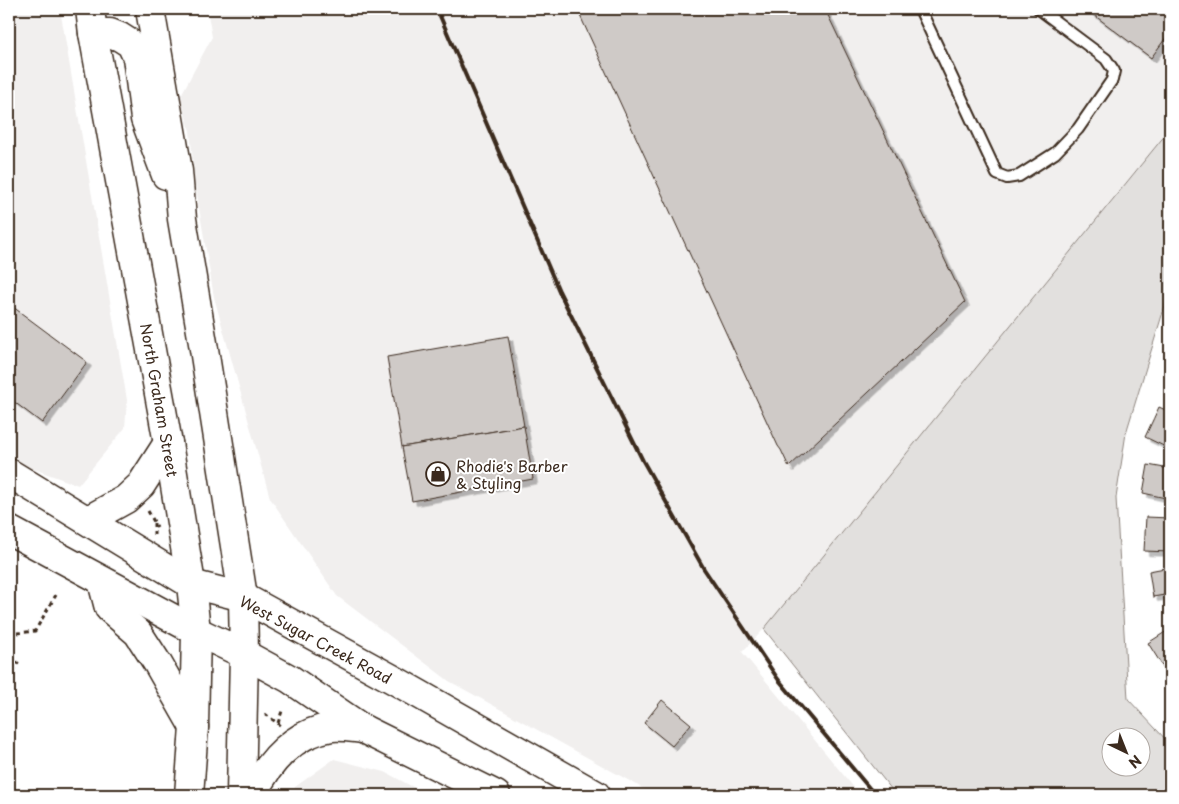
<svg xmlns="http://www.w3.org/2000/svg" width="1179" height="804" font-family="'Playpen Sans',sans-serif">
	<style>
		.built { fill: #f1efee }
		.green { fill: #e2e0de; stroke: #8e857e; fill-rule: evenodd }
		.building { fill: #cfcac7; stroke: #3b2a1e; filter: url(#shadow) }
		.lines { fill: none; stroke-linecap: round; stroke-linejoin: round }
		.lane-casing { stroke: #3b2a1e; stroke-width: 14 }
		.secondary-casing { stroke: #3b2a1e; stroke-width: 31 }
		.path { stroke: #3b2a1e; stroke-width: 3; stroke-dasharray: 4 4; stroke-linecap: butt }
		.lane { stroke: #fff; stroke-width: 10 }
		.secondary { stroke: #fff; stroke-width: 28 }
		.rail { stroke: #3b2a1e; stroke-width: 4 }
		.labels { text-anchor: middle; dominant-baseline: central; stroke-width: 4; stroke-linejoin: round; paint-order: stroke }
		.street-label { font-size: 15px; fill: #3b2a1e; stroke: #fff }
		.poi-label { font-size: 15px; fill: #3b2a1e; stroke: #fff; text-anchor: start }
	</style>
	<defs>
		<filter id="shadow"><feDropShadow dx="4.5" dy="4.5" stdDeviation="0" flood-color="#0004"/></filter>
	</defs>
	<rect width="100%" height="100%" fill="#fff"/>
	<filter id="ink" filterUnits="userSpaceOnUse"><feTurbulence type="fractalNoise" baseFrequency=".02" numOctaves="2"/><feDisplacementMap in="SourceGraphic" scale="10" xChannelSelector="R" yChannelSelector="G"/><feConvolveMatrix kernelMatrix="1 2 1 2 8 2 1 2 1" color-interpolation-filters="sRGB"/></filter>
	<g filter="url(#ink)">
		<!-- built -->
		<g class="built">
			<polygon points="9,9 60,9 127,400 125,428 78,485 31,468 9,456"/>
			<polygon points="207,9 1170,9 1170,129 764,629 742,652 860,795 655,795 449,681 337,596 270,498 214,297 195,184 190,131 180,97 212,37"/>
			<polygon points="334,759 385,772 428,795 293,795 295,787"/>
		</g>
		<!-- green -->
		<path class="green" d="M1170,129V289L1126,433L1116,498L1128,699L1170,744V795H896L764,629ZM1112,736H1142V766H1112Z"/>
		<!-- building -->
		<g class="building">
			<polygon points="577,9 825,9 965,302 789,467 781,450 778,446"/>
			<polygon points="1086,9 1170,9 1170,32 1151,58"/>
			<polygon points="9,304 87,362 42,423 9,398"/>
			<polygon points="508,336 524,426 402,447 387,357"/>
			<polygon points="1159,407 1170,412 1170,449 1145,437"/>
			<polygon points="524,426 533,479 412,501 402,447"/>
			<polygon points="1148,465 1170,469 1170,499 1143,493"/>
			<polygon points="1146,517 1170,518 1170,552 1144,551"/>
			<polygon points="1170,567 1170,594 1153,597 1149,571"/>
			<polygon points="1170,629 1170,667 1165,670 1148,643"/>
			<polygon points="662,700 691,724 672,746 644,723"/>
		</g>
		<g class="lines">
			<!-- lane casing -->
			<g class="lane-casing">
				<polyline id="lane" points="920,9 997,174 1007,178 1019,176 1055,153 1078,129 1112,80 1114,71 1106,59 1039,9"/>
			</g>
			<!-- secondary casing -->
			<g class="secondary-casing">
				<g id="secondary">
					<polyline points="90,9 93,33 168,443 191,584 196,631 194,727 189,795"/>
					<polyline points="150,9 178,171 182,219 204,349 243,597 244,654 241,795"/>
					<polyline points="93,33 110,33 120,37 131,44 137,57 145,119 166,175"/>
					<polyline points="9,473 191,584 243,597 396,681 596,795"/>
					<polyline points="88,520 126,499 141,485 168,443"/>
					<polyline points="9,530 196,631 244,654 290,679 363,729 496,795"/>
					<polyline points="102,581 109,608 138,633 158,664 194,727"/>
					<path d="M252,795C269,761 293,733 332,727C342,726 353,728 363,729"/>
				</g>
			</g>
			<!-- path -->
			<g class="path">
				<polyline points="148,511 157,527"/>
				<polyline points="154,535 154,522"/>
				<polyline points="9,634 35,631 56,595"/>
				<polyline points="9,658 18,663 9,680"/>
				<polyline points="265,714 280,725"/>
				<polyline points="278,723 282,711"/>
			</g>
			<!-- lane -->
			<use href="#lane" class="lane"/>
			<!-- secondary -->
			<use href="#secondary" class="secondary"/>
			<!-- rail -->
			<polyline class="rail" points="437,9 559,291 643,461 704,569 778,679 875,795"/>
		</g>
	</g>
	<!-- icons -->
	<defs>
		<g id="shop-ring" transform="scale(1.25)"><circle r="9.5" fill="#fff" stroke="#3b2a1e" stroke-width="1.5"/><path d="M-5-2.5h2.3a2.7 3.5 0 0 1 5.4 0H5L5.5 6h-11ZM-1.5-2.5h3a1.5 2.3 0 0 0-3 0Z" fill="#3b2a1e"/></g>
	</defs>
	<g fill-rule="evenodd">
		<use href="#shop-ring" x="438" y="474"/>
	</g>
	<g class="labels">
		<!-- street labels -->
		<g class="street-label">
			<text transform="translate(160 400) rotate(80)">North Graham Street</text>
			<text transform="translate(316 639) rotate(28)">West Sugar Creek Road</text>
		</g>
		<!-- poi labels -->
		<g class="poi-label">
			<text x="456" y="465">Rhodie's Barber<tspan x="456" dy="17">&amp; Styling</tspan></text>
		</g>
	</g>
	<!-- margin -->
	<rect width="1179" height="804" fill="none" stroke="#fff" stroke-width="30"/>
	<rect x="15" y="15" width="1149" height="774" fill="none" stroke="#3b2a1e" stroke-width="2" filter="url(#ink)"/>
	<!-- north arrow -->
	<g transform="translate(1126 752) rotate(137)"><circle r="24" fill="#ffffff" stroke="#b1aaa5"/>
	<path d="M0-4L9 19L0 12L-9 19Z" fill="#3b2a1e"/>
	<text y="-8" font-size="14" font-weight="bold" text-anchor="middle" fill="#3b2a1e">N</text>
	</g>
</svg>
